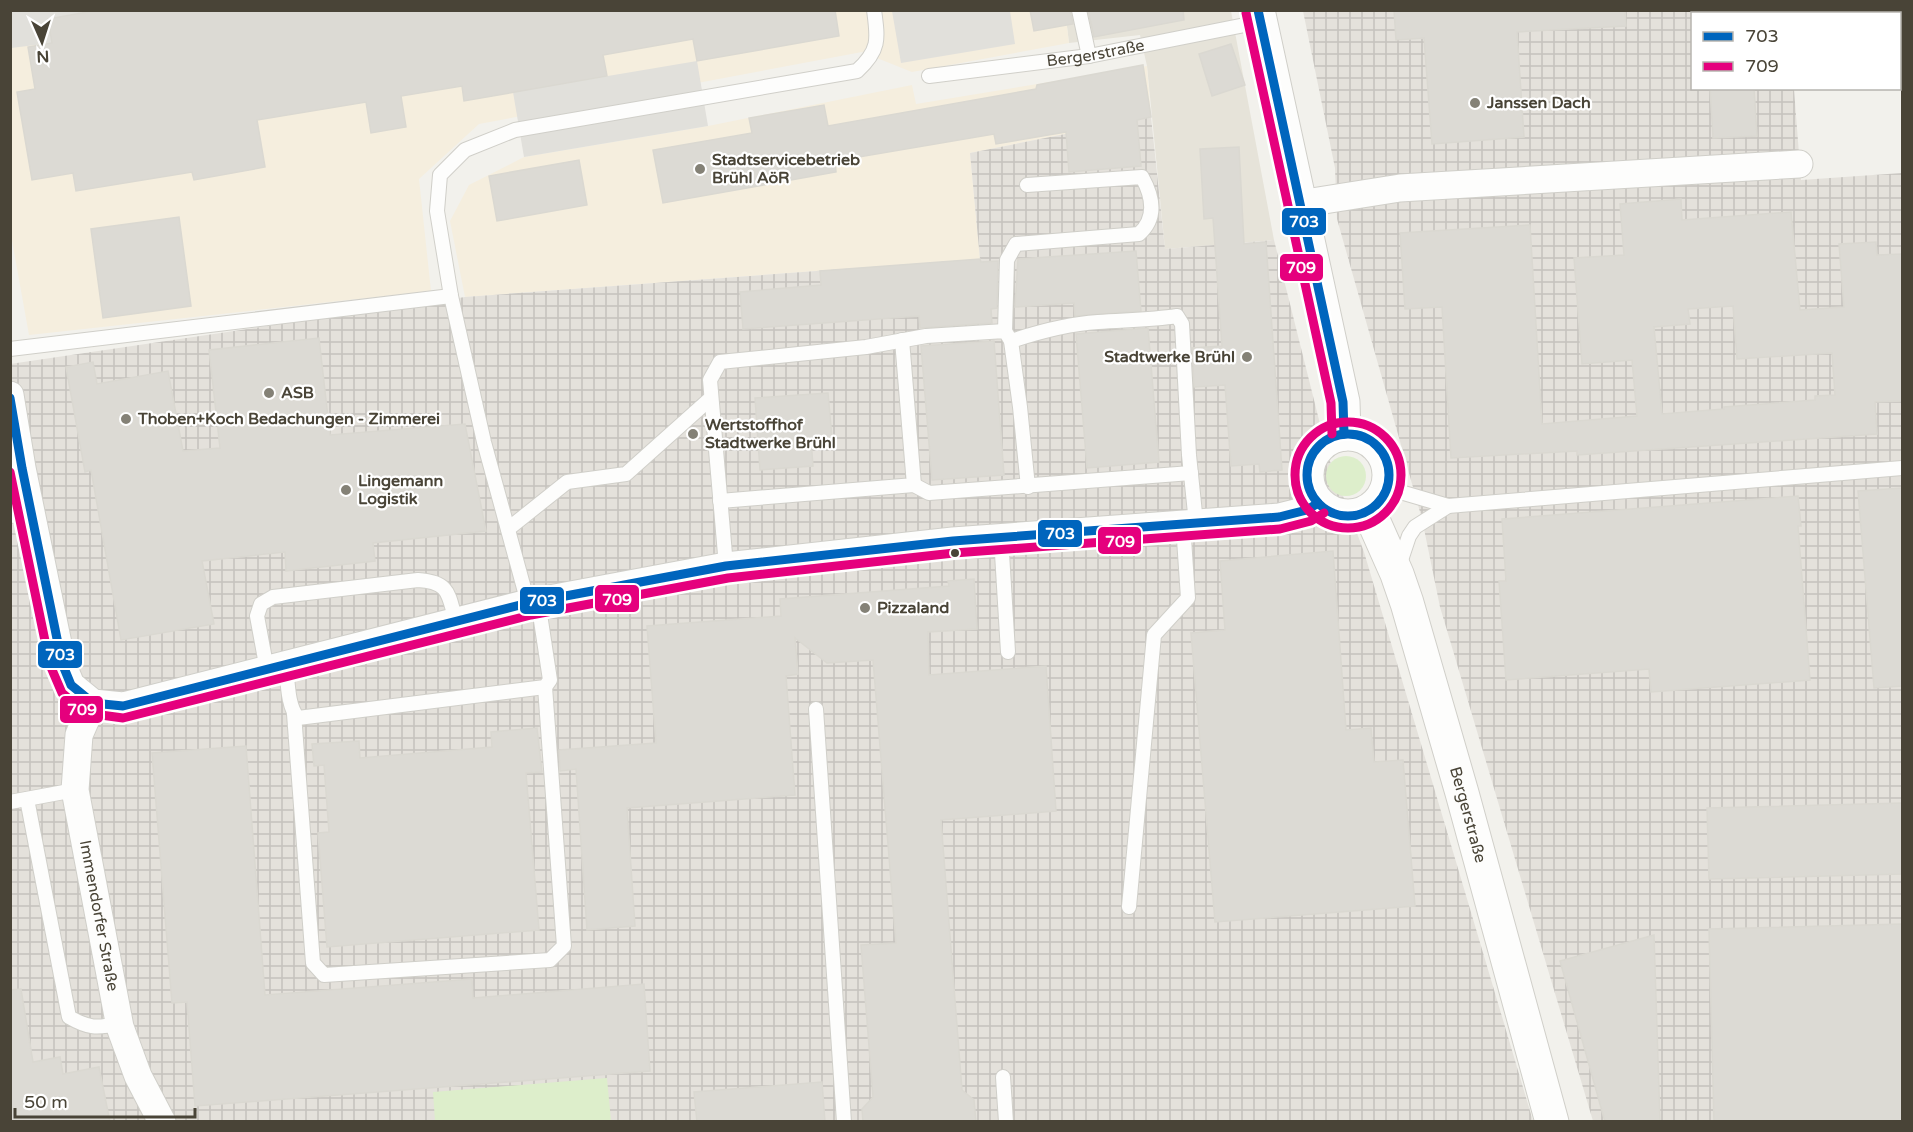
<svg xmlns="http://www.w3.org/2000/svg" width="1913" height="1132" font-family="'Varela Round',sans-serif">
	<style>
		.residential { fill: #e6e3d9 }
		.commercial { fill: #f5eede }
		.industrial { fill: url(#industrial-grid) }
		.grass { fill: #ddeecb }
		.parking { fill: #e1e0db }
		.building { fill: #dcdad4; stroke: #dad8d1; stroke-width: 1.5; fill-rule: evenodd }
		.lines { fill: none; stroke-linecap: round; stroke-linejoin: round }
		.service-casing { stroke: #d0cfc9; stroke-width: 16 }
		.minor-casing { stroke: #d0cfc9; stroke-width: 29 }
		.tertiary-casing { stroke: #d0cfc9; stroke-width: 35 }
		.service { stroke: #fdfdfc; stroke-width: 14 }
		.minor { stroke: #fdfdfc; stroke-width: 27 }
		.tertiary { stroke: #fdfdfc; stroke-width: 33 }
		.bus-1-casing { stroke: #fff; stroke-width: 14 }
		.bus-2-casing { stroke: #fff; stroke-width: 14 }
		.bus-1 { stroke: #0065bd; stroke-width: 9 }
		.bus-2 { stroke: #e5007d; stroke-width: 9 }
		.poi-dot { fill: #848176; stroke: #fff; stroke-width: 2 }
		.bus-dot { fill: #494437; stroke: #fff; stroke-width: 2 }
		.labels { text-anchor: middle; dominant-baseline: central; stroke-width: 4.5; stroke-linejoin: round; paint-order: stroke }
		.street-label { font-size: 16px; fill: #494437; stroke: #fff }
		.poi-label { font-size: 16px; font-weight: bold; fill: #494437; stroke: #fff; text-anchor: start }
		.line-badge { stroke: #fff; stroke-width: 2 }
		.badge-label { font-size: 16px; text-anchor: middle; font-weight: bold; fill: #fff }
	</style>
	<defs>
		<pattern id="industrial-grid" width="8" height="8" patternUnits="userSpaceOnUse" patternTransform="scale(1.5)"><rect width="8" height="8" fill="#e4e1db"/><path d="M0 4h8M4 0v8" fill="none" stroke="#c5c2bd"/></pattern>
	</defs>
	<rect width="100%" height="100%" fill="#f2f1ec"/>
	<!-- residential -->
	<polygon class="residential" points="1065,11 1231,11 1274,240 1165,249 1147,66 1140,35 1069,43"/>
	<!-- commercial -->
	<g class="commercial">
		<polygon points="1065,10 1069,43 912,72 862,52 479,124 419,179 431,291 29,335 11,235 10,11"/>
		<polygon points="1147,66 1151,117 970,153 980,259 465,297 450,221 469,185 524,157 708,126 912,85 916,104"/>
	</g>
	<!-- industrial -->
	<g class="industrial">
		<polygon points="1303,11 1789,11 1789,13 1692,14 1692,88 1794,89 1801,180 1902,173 1902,1121 1593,1121 1440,607 1422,519 1337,219 1335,168"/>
		<polygon points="1151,117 1165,249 1274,240 1328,456 1364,552 1533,1121 11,1121 10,364 465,297 980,259 970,153"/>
	</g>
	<!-- grass -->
	<g class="grass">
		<circle cx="1346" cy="476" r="20"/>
		<polygon points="607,1078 611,1121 435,1121 433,1092"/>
	</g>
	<!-- parking -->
	<g class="parking">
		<polygon points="10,11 98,11 52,43 11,48"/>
		<polygon points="892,11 1010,11 1015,44 901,63"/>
		<polygon points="697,61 708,126 524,157 513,92"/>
	</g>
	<!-- building -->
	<g class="building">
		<polygon points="98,10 835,10 839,36 697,61 693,39 603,55 607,76 464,101 462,86 401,96 406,127 371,133 366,102 257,120 265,167 194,180 192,172 76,191 73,173 32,180 17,92 35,89 28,47 52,43 48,19"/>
		<polygon points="1030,10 1070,10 1073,24 1034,31"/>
		<polygon points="1088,10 1183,10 1184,20 1094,37"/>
		<polygon points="1394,10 1625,10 1626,26 1517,32 1524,137 1432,144 1424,38 1396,40"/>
		<polygon points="1231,44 1245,85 1212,96 1199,54"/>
		<polygon points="1143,65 1151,117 1137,120 1141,166 1069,172 1066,132 996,144 994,134 835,161 836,172 663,203 653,150 752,133 749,118 824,105 828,126 1036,89 1037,85"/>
		<polygon points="1710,88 1754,88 1757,136 1713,138"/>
		<polygon points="1239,147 1244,244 1266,242 1282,470 1260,472 1259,464 1231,466 1225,385 1194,387 1192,348 1222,346 1213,218 1204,219 1200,149"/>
		<polygon points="579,160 587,205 497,221 489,176"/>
		<path d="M1681,199L1682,220L1791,212L1800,310L1844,307L1839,244L1876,242L1877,255L1902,254V401L1875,402L1877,434L1577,455V451L1451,458L1442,307L1405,309L1400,233L1530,225L1542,424L1637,416L1632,360L1582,364L1574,258L1624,255L1620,204ZM1733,306L1737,359L1832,353L1835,395L1815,396V400L1724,407V409L1662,414L1654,327L1690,324L1688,309Z"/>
		<polygon points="179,217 191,306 103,318 91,229"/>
		<polygon points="1136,251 1141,311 1075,316 1074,303 1015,307 1018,259"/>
		<polygon points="980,259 981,262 998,261 997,308 991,309 992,323 920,328 919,316 743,329 740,292 821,285 820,271"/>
		<polygon points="1148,328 1159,462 1087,468 1076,334"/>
		<polygon points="319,338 330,435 465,424 486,531 373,543 375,561 286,571 285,552 202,561 214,624 121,640 91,470 85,472 66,367 93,362 97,384 168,371 183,451 220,448 209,350"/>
		<polygon points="994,341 1004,475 932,480 921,346"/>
		<polygon points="828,393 832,438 811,440 813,466 760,470 755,398"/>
		<polygon points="1902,488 1902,686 1874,688 1858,491"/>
		<polygon points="1798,496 1801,526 1798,526 1810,680 1651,692 1649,669 1506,680 1499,581 1506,581 1502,519"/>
		<polygon points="1333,551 1346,730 1371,728 1374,762 1403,760 1415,906 1215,922 1191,633 1225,630 1220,561"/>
		<polygon points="974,579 977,629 928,632 929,675 1046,666 1056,811 941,820 962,1090 974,1100 976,1122 863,1122 862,1109 873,1097 861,945 896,943 873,660 827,663 795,638 798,674 786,676 795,795 627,808 635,926 587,930 576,769 560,771 559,750 656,743 647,626 781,616 780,599 949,586 948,581"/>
		<polygon points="537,728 542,772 526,773 539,930 327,947 318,833 329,832 324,765 314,766 312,744 359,741 360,758 492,747 491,732"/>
		<polygon points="246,746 265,995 472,979 473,998 644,984 650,1071 195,1106 187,1002 172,1003 152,753"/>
		<polygon points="1902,803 1902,874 1709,879 1707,808"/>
		<polygon points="1902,924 1902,1122 1714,1122 1709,929"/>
		<polygon points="1654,935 1660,1122 1605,1122 1560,961"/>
		<polygon points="21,989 33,1062 60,1057 63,1074 99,1067 110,1122 10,1122 10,990"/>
		<polygon points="822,1082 825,1122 697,1122 694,1092"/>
	</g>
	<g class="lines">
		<!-- service casing -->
		<g class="service-casing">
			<g id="service">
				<polyline points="1079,10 1089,56"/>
				<path id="s1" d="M929,76L1089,56L1260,22"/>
				<path d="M1005,331L1007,260L1016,244L1139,234C1157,218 1153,197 1142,177L1027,185"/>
				<path d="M1011,341C1038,332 1068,324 1098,322C1124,320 1151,320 1177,316L1182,324L1189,455L1196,523"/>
				<polyline points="10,349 451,296"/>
				<polyline points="1388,484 1397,491 1448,506 1902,468"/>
				<polyline points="914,485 929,493 1191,473"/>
				<polyline points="720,501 914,485 902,340"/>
				<polyline points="10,516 31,513"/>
				<polyline points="508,529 567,482 626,474 711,398"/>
				<polyline points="1001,537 1008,652"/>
				<polyline points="726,566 710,380 720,362 866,347 926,336 1005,331 1011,341 1020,407 1028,487"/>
				<polyline points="1399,566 1409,536 1415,527 1448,506"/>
				<path d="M528,603L484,442L451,296L437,211L440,175L465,150L515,130L857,71C880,50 878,39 874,10"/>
				<path d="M286,665C288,680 287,706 298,718L545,687L550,680L538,601"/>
				<path d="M267,670L257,616L261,604L273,597L418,580C450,582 448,594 456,621"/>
				<polyline points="816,709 844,1122"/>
				<polyline points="294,714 313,963 324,975 550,960 564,946 545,687"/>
				<path d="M27,799L69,1017C88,1028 97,1029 119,1023"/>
				<polyline points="10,802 75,790"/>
				<polyline points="1129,907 1154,635 1188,598 1183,524"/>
				<polyline points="1003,1077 1006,1122"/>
			</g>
		</g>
		<!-- minor casing -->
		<g class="minor-casing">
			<g id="minor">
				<polyline points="1299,204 1400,188 1799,164"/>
				<polyline points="10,395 22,468 62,663 71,685 93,703 123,706 528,603 726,566 953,541 1279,517 1307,510 1318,503"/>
				<path id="s2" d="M93,703L79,735L75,790L120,1027L138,1076L162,1122"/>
			</g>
		</g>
		<!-- tertiary casing -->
		<g class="tertiary-casing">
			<g id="tertiary">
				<polyline points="1258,10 1343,402 1344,434"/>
				<circle cx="1348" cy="475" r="41"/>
				<path id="s3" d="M1369,511L1397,574L1407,603L1462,793L1552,1122"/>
			</g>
		</g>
		<!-- service -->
		<use href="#service" class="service"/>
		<!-- minor -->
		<use href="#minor" class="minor"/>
		<!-- tertiary -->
		<use href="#tertiary" class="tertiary"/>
		<!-- bus-1 casing -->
		<g class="bus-1-casing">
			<g id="bus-1">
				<polyline points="1258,10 1343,402 1344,434"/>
				<polyline points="10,398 22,468 62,663 71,685 93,703 123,706 528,603 726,566 953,541 1279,517 1307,510 1318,503"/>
				<circle cx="1348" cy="475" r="41"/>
			</g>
		</g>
		<!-- bus-2 casing -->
		<g class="bus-2-casing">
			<g id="bus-2">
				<polyline points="1246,13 1331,403 1332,434"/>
				<circle cx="1348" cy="475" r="53"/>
				<polyline points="10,472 50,665 62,693 86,713 123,718 531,615 728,578 954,553 1280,529 1311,521 1324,513"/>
			</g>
		</g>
		<!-- bus-1 -->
		<use href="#bus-1" class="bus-1"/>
		<!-- bus-2 -->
		<use href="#bus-2" class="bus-2"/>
	</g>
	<!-- markers -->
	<g class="poi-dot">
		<circle cx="1475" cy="103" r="6"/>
		<circle cx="700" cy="169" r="6"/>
		<circle cx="1247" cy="357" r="6"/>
		<circle cx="269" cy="393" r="6"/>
		<circle cx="126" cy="419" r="6"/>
		<circle cx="693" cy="434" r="6"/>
		<circle cx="346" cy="490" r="6"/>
		<circle cx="865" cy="608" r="6"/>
	</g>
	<circle class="bus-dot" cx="955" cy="553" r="5"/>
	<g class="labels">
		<!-- street labels -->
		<g class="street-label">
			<text stroke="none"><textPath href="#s1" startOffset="168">Bergerstraße</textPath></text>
			<text stroke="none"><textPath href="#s3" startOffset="320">Bergerstraße</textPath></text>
			<text stroke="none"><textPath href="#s2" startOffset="218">Immendorfer Straße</textPath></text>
		</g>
		<!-- poi labels -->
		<g class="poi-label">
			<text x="1487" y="103">Janssen Dach</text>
			<text x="712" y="160">Stadtservicebetrieb<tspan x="712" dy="18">Brühl AöR</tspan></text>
			<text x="1235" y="357" text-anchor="end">Stadtwerke Brühl</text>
			<text x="281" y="393">ASB</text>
			<text x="138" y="419">Thoben+Koch Bedachungen - Zimmerei</text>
			<text x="705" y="425">Wertstoffhof<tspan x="705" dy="18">Stadtwerke Brühl</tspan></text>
			<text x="358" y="481">Lingemann<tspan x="358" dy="18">Logistik</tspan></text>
			<text x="877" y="608">Pizzaland</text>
		</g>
	</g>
	<g class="line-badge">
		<rect x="1281" y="207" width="46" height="29" rx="6" fill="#0065bd"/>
		<rect x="1279" y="253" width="45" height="29" rx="6" fill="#e5007d"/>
		<rect x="1037" y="519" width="46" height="29" rx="6" fill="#0065bd"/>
		<rect x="1097" y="526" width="45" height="29" rx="6" fill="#e5007d"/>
		<rect x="594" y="584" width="46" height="29" rx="6" fill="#e5007d"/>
		<rect x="519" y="586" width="46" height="29" rx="6" fill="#0065bd"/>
		<rect x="37" y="640" width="46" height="29" rx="6" fill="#0065bd"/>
		<rect x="59" y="695" width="45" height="29" rx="6" fill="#e5007d"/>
	</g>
	<g class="badge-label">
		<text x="1304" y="227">703</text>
		<text x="1301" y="273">709</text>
		<text x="1060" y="539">703</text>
		<text x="1120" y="547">709</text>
		<text x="617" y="605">709</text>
		<text x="542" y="606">703</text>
		<text x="60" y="660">703</text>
		<text x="82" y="715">709</text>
	</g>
	<!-- border -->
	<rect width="1913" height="1132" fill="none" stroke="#494437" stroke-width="24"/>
	<!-- legend -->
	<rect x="1691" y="12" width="210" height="78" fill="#ffffff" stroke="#b6b4af" stroke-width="1.5"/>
	<rect x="1703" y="32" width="30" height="9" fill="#0065bd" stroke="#b6b4af" stroke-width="1.5"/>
	<text x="1745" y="42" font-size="18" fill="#494437">703</text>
	<rect x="1703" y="62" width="30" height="9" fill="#e5007d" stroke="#b6b4af" stroke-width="1.5"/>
	<text x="1745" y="72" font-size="18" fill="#494437">709</text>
	<!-- north arrow -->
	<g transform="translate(42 42) rotate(177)" stroke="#ffffff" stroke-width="4.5" paint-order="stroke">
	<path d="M0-4.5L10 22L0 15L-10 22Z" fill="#494437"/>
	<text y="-9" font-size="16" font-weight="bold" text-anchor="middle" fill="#494437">N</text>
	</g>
	<!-- scale -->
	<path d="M15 1108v9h180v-9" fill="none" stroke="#494437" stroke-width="3"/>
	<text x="24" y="1108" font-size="18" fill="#494437" stroke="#ffffff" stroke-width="4.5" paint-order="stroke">50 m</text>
</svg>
